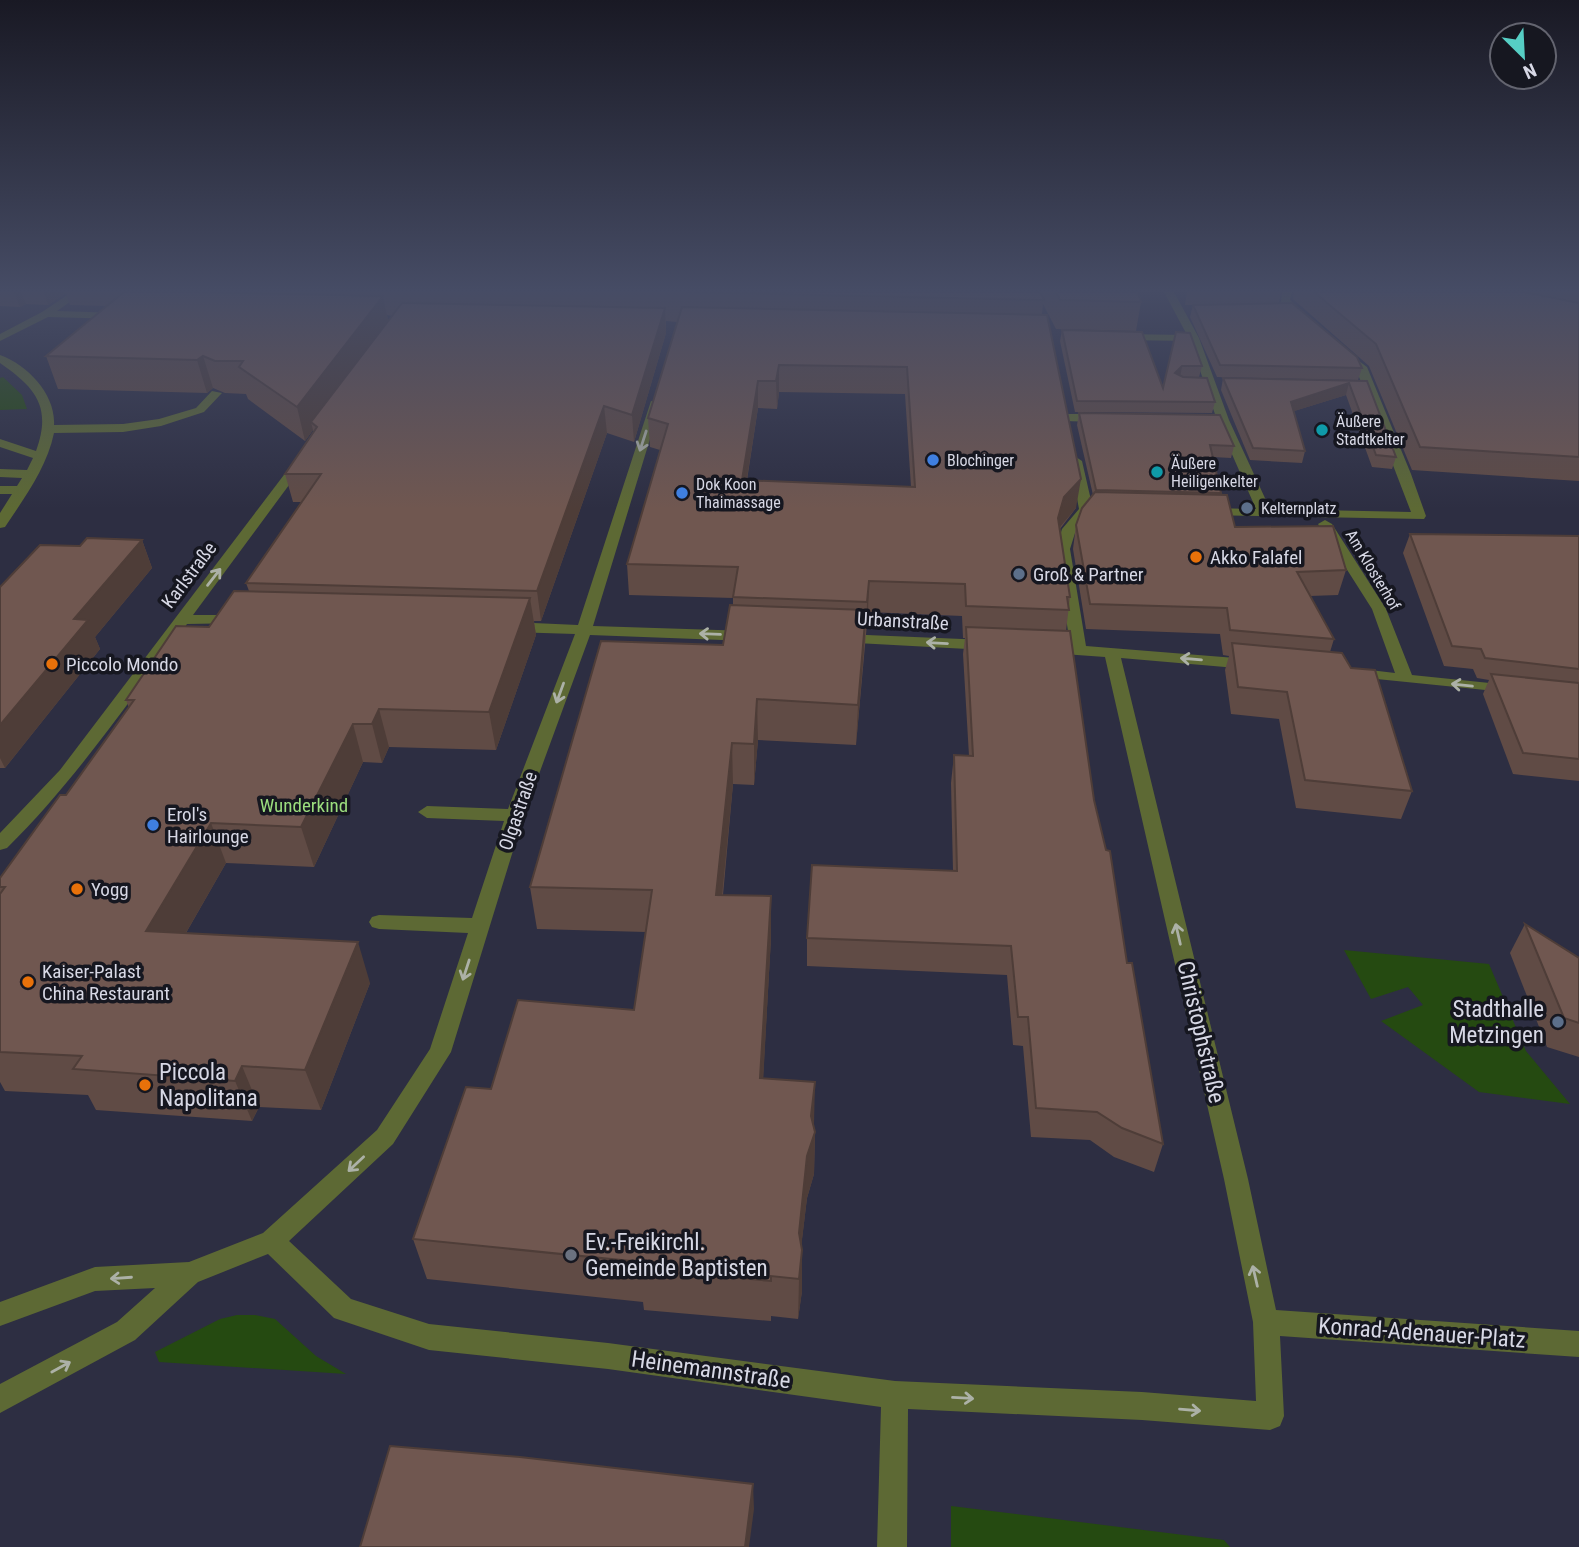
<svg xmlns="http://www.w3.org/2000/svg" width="1579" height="1547" font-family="'Roboto Condensed',sans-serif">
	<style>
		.green { fill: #254a11 }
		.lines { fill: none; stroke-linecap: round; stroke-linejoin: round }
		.minor { fill: #5d6934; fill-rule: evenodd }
		.wall { fill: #604b45; fill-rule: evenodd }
		.shaded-wall { fill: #4e3d38 }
		.building { fill: #705750; stroke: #4e3d38; stroke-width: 2; fill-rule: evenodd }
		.oneway { stroke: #acb1a7 }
		.culture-dot { fill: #0f9aa8; stroke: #161720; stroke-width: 2.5 }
		.shop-dot { fill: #3f7fe0; stroke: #161720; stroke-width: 2.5 }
		.service-dot { fill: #5c6f8a; stroke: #161720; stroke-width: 2.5 }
		.food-dot { fill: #e8710a; stroke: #161720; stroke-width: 2.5 }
		.worship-dot { fill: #6b7280; stroke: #161720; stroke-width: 2.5 }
		.labels { text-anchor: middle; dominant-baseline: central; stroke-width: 7; stroke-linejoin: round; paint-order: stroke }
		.far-poi-label { font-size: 16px; fill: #d7d8e5; stroke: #161720; text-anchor: start }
		.far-street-label { font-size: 16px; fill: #d7d8e5; stroke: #161720 }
		.poi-label { font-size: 19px; fill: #d7d8e5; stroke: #161720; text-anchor: start }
		.street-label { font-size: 19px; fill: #d7d8e5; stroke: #161720 }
		.park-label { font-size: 19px; fill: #9bdd7e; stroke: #161720 }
		.near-poi-label { font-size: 23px; fill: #d7d8e5; stroke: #161720; text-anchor: start }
		.near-street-label { font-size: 23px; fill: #d7d8e5; stroke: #161720 }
	</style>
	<rect width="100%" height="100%" fill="#2d2e42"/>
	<!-- green -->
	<g class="green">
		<polygon points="3,377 22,395 27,409 0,410 0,378"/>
		<polygon points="1344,950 1489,964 1526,1051 1570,1104 1479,1092 1381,1021 1423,1005 1408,987 1371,999"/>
		<polygon points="237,1315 255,1315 275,1319 316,1356 346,1374 159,1362 155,1352 220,1319"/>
		<polygon points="951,1506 1224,1540 1230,1547 951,1547"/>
	</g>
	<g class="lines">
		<!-- minor -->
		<g class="minor">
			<polygon points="72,292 84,292 57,311 120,313 125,316 120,319 48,317 0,341 0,334 42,312"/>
			<polygon points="1164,292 1174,292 1199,338 1229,420 1270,509 1411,512 1356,369 1339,353 1344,350 1367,367 1411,474 1426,516 1424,519 1203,515 1201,512 1208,508 1256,509 1217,420 1190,341 1121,340 1116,337 1121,334 1187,335"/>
			<polygon points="1282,292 1292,292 1290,300 1308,317 1308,321 1300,321 1281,303"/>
			<path d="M0,355C28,365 56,395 54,425L123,424L159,419L196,408L212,391L222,393L204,412L161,426L123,432L54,433C47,467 25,497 5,527L0,528V513L12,494H0V486H17L22,478L0,477V469L27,470L33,458L0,447V439L36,451C52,407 36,388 0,363Z"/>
			<polygon points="651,401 661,403 593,626 749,631 757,636 749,641 590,635 524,815 451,1052 393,1144 289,1241 351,1299 429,1324 608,1343 895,1381 1142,1392 1256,1401 1253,1322 1224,1179 1105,657 1049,653 1041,648 1049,643 1070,645 1056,549 1062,529 1079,509 1070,461 1076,457 1082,461 1093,509 1076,530 1070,549 1086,646 1248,659 1256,664 1248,669 1121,658 1248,1179 1276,1310 1579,1331 1579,1357 1280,1336 1284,1416 1280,1426 1270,1430 1142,1420 908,1409 907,1547 877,1547 881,1407 608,1369 429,1350 334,1318 268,1254 198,1282 135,1340 0,1413 0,1384 117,1322 155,1288 95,1291 0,1326 0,1302 95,1267 189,1262 263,1233 377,1130 430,1049 468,933 379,929 372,927 369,922 372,917 379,915 472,918 504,821 427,818 418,812 427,806 508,809 575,634 511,632 503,627 511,622 578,625"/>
			<polygon points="1067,414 1100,414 1106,418 1100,422 1063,421 1061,418"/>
			<path d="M300,458L306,462L193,615H238L243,617L246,620L243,623L187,624C129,701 75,781 7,848L0,850V833L60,770L296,459Z"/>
			<polygon points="1325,520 1332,524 1386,609 1412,675 1509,685 1517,690 1515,693 1347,676 1345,673 1353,668 1395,673 1372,609 1318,524"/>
			<polygon points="843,634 986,640 994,645 986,650 838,642 835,639 838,636"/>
		</g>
	</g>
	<!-- wall -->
	<g class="wall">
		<path d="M0,292H1138L1141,302L1136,331L1056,329L1043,304L1042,315L1076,508L1060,529L1070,597L1066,631L1094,800L1163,1144L1154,1172L1114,1157L1090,1140L1031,1137L1023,1046L1013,1045L1007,975L807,966V938L953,871L951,783L954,755L969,756L963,654L965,638H963L962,616L868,612L856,745L758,740L754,785L733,784L723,895L771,938L763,1078L813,1127L815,1132L814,1174L807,1198L801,1247L802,1291L798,1319L771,1316V1321L644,1310L643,1302L427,1279L413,1239L491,1089L634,1010L646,932L537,929L530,887L723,645L733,605V598L629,595L627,564L660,450L650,447L648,418L677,322L666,321V333L634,442L607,433L541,621H534L536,635L496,750L389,747L382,763L363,762L314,867L226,863L186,933L370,983L321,1110L259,1107L252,1121L96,1110L88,1095L5,1091L0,1082V878L66,795L129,708L126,700L249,591L246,583L302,502H293L285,474L313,432V430L305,441L248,399L246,394L225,393L213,388L207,393L58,389L46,356L107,306L70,305L66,293L48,305L26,304L20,307L0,306ZM387,315L392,316L388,321ZM779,392L905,394L911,487L747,480L758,408L777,409Z"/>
		<polygon points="1187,292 1281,292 1279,303 1362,368 1358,380 1217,377 1190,317 1193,305 1185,305"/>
		<polygon points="1294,292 1579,292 1579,481 1412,470 1369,366 1293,299"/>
		<polygon points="1062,330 1163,388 1190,333 1202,366 1199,377 1215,402 1212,413 1075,412 1060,341"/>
		<polygon points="1223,378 1367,381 1396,457 1392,469 1372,467 1346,395 1294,411 1305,451 1302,463 1250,460 1221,390"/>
		<polygon points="1079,413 1234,446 1231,458 1213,457 1221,495 1235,527 1346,570 1338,595 1310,596 1334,639 1330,652 1412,791 1401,819 1296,808 1279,719 1231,714 1225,670 1229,656 1223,655 1220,634 1086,629 1073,549 1076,525 1093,495 1077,425"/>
		<polygon points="1410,534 1579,536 1579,781 1513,774 1483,694 1489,680 1477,678 1473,669 1444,666 1403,553"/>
		<polygon points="142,540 152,568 95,637 100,649 5,768 0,768 0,587 80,546"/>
		<polygon points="1525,924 1579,958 1579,1057 1547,1047 1510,953"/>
	</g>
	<!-- shaded-wall -->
	<g class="shaded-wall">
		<polygon points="14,292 21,292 26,304 20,307"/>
		<polygon points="44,292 65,292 66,293 48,305"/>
		<polygon points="383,296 389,327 311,422 313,430 305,441 297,407"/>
		<polygon points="665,308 666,333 634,442 632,415"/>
		<polygon points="203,356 213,388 207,393 197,360"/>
		<polygon points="779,365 779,392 777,409 776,381"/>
		<polygon points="1182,366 1180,378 1175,373"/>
		<polygon points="758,381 758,408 742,510 742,480"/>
		<polygon points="1349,383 1346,395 1288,413 1291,402"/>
		<polygon points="604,406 607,433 541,621 537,591"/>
		<polygon points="1081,479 1076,508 1060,527 1053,548 1058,518 1064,497"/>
		<polygon points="142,540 152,568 95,637 100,649 5,768 0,758 0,725 74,619"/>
		<polygon points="869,581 868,612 866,634 867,602"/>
		<polygon points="530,598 536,635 496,750 489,712"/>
		<polygon points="866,610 864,649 856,745 858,705"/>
		<polygon points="757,699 758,740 754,785 754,744"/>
		<polygon points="379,709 389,747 382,763 372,724"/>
		<polygon points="353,724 363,762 314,867 301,827"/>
		<polygon points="732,743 733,784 718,937 716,895"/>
		<polygon points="211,823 226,863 164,971 146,931"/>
		<polygon points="771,896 771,938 761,1120 760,1078"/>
		<polygon points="358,942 370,983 321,1110 305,1070"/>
		<polygon points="242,1066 259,1107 252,1121 235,1081"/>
		<polygon points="815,1082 814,1124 812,1141 815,1132 814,1174 807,1198 798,1274 799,1233"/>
		<polygon points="802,1250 802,1291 798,1319 799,1279"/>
		<polygon points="753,1484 754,1509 749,1547 745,1547"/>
	</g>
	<!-- building -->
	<g class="building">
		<polygon points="124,292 196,292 383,296 297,407 239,367 243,361 215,361 203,356 197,360 46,356"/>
		<polygon points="684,292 1040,292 1044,300"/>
		<polygon points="1056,292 1138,292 1141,302 1060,300"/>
		<polygon points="1314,292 1524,292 1579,303 1579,457 1420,447 1376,344"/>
		<polygon points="402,303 665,308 632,415 604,406 537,591 246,583 321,474 285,474 317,427 311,422"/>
		<polygon points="1292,303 1357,357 1362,368 1220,365 1193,305"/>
		<path d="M682,307L1047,315L1081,479L1064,497L1058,518L1070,597H1067L1069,610L966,606L965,584L869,581L867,602L733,597L738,567L627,564L668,424L648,418ZM779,365L907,367L915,487L742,480L758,381H776Z"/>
		<polygon points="1062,330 1142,332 1163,388 1176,332 1190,333 1202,366 1182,366 1175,373 1183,377 1207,378 1215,402 1077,401"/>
		<polygon points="1223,378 1367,381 1396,457 1376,455 1349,383 1291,402 1305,451 1253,448"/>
		<polygon points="1079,413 1220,415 1234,446 1210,445 1221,493 1096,490"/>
		<polygon points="1095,492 1227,495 1235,527 1333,526 1346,570 1297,572 1334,639 1230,630 1227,608 1090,604 1076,525 1082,508"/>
		<polygon points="1410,534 1579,536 1579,669 1485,658 1481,649 1452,646"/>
		<polygon points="87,538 142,540 74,619 88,620 0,725 0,587 40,545 80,546"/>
		<polygon points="234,591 530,598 489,712 379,709 372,724 353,724 301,827 211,823 146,931 358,942 305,1070 242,1066 235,1081 73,1069 82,1056 0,1052 0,894 5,887 0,887 0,878 60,795 66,795 134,700 126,700 176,626 209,627"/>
		<polygon points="730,605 866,610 858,705 757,699 754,744 732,743 716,895 771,896 760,1078 815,1082 811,1116 815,1132 807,1156 799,1233 802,1250 799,1279 771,1276 771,1281 639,1269 640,1262 413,1239 466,1087 491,1089 518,1000 634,1010 652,890 530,887 601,641 723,645"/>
		<polygon points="966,627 1070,631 1094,800 1106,850 1110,851 1127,963 1132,963 1163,1144 1122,1128 1097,1112 1036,1108 1028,1017 1018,1017 1011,946 807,938 812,865 957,871 954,755 973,756"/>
		<polygon points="1232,643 1342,653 1351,668 1375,670 1412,791 1305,780 1287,692 1238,687"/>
		<polygon points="1491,674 1579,683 1579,759 1523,753"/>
		<polygon points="1525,924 1579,958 1579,1023 1564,1018"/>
		<polygon points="390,1446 520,1457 753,1484 745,1547 360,1547"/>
	</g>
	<!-- one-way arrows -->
	<defs><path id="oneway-shaft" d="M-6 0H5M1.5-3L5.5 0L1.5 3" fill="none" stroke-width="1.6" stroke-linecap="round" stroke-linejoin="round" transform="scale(1.75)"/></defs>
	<g class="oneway">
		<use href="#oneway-shaft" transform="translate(643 441) rotate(108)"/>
		<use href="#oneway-shaft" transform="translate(214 577) rotate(-52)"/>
		<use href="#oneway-shaft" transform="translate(710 634) rotate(-178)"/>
		<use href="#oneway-shaft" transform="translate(937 643) rotate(-177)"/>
		<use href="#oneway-shaft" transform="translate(1191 659) rotate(-175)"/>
		<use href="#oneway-shaft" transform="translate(1462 685) rotate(-174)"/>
		<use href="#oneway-shaft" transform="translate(560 693) rotate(110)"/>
		<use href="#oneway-shaft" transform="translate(1178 934) rotate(-103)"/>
		<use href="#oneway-shaft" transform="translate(466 970) rotate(108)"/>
		<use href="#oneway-shaft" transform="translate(356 1164) rotate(137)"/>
		<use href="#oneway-shaft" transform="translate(1255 1276) rotate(-103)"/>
		<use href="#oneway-shaft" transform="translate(121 1278) rotate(176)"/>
		<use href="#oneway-shaft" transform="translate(61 1367) rotate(-29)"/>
		<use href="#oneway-shaft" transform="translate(963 1398) rotate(3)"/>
		<use href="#oneway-shaft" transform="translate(1190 1410) rotate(5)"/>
	</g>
	<!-- sky -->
	<linearGradient id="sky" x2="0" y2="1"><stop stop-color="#191924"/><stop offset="0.57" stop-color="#464c65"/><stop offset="1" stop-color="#464c65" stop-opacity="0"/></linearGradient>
	<rect width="1579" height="509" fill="url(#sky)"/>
	<!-- markers -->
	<g class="culture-dot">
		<circle cx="1322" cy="430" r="7"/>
		<circle cx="1157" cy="472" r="7"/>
	</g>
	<g class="shop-dot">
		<circle cx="933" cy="460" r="7"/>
		<circle cx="682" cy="493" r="7"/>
		<circle cx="153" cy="825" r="7"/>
	</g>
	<g class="service-dot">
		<circle cx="1247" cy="508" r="7"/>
		<circle cx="1019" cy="574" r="7"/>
		<circle cx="1558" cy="1022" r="7"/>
	</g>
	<g class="food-dot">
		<circle cx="1196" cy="557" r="7"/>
		<circle cx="52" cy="664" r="7"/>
		<circle cx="77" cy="889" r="7"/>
		<circle cx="28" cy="982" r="7"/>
		<circle cx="145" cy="1085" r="7"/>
	</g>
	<circle class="worship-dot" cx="571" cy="1255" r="7"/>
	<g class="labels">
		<!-- far-poi labels -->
		<g class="far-poi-label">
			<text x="1336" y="421">Äußere<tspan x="1336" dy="18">Stadtkelter</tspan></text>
			<text x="947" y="460">Blochinger</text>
			<text x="1171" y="463">Äußere<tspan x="1171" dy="18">Heiligenkelter</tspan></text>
			<text x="696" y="484">Dok Koon<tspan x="696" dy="18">Thaimassage</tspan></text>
			<text x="1261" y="508">Kelternplatz</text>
		</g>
		<!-- far-street labels -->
		<g class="far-street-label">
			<text transform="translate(1373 570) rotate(59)">Am Klosterhof</text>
		</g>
		<!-- poi labels -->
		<g class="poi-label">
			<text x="1210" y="557">Akko Falafel</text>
			<text x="1033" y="574">Groß &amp; Partner</text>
			<text x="66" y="664">Piccolo Mondo</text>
			<text x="167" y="814">Erol's<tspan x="167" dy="22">Hairlounge</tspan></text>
			<text x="91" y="889">Yogg</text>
			<text x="42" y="971">Kaiser-Palast<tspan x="42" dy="22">China Restaurant</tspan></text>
		</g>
		<!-- street labels -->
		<g class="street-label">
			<text transform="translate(189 575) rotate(-53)">Karlstraße</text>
			<text transform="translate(903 621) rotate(3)">Urbanstraße</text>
			<text transform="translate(518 811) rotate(-71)">Olgastraße</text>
		</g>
		<!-- park labels -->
		<g class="park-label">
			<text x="304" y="805">Wunderkind</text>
		</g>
		<!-- near-poi labels -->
		<g class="near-poi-label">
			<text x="1544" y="1009" text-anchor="end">Stadthalle<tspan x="1544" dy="26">Metzingen</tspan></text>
			<text x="159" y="1072">Piccola<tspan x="159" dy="26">Napolitana</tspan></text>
			<text x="585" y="1242">Ev.-Freikirchl.<tspan x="585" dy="26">Gemeinde Baptisten</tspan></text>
		</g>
		<!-- near-street labels -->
		<g class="near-street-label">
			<text transform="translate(1201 1032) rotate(77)">Christophstraße</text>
			<text transform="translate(1422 1333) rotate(4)">Konrad-Adenauer-Platz</text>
			<text transform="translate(711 1370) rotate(8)">Heinemannstraße</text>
		</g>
	</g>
	<!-- north arrow -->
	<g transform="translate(1523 56) rotate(156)"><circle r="33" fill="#161720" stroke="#63646f" stroke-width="2"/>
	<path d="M0-5L12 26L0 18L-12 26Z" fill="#56cec4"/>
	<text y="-10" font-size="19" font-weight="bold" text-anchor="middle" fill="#d7d8e5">N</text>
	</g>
</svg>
